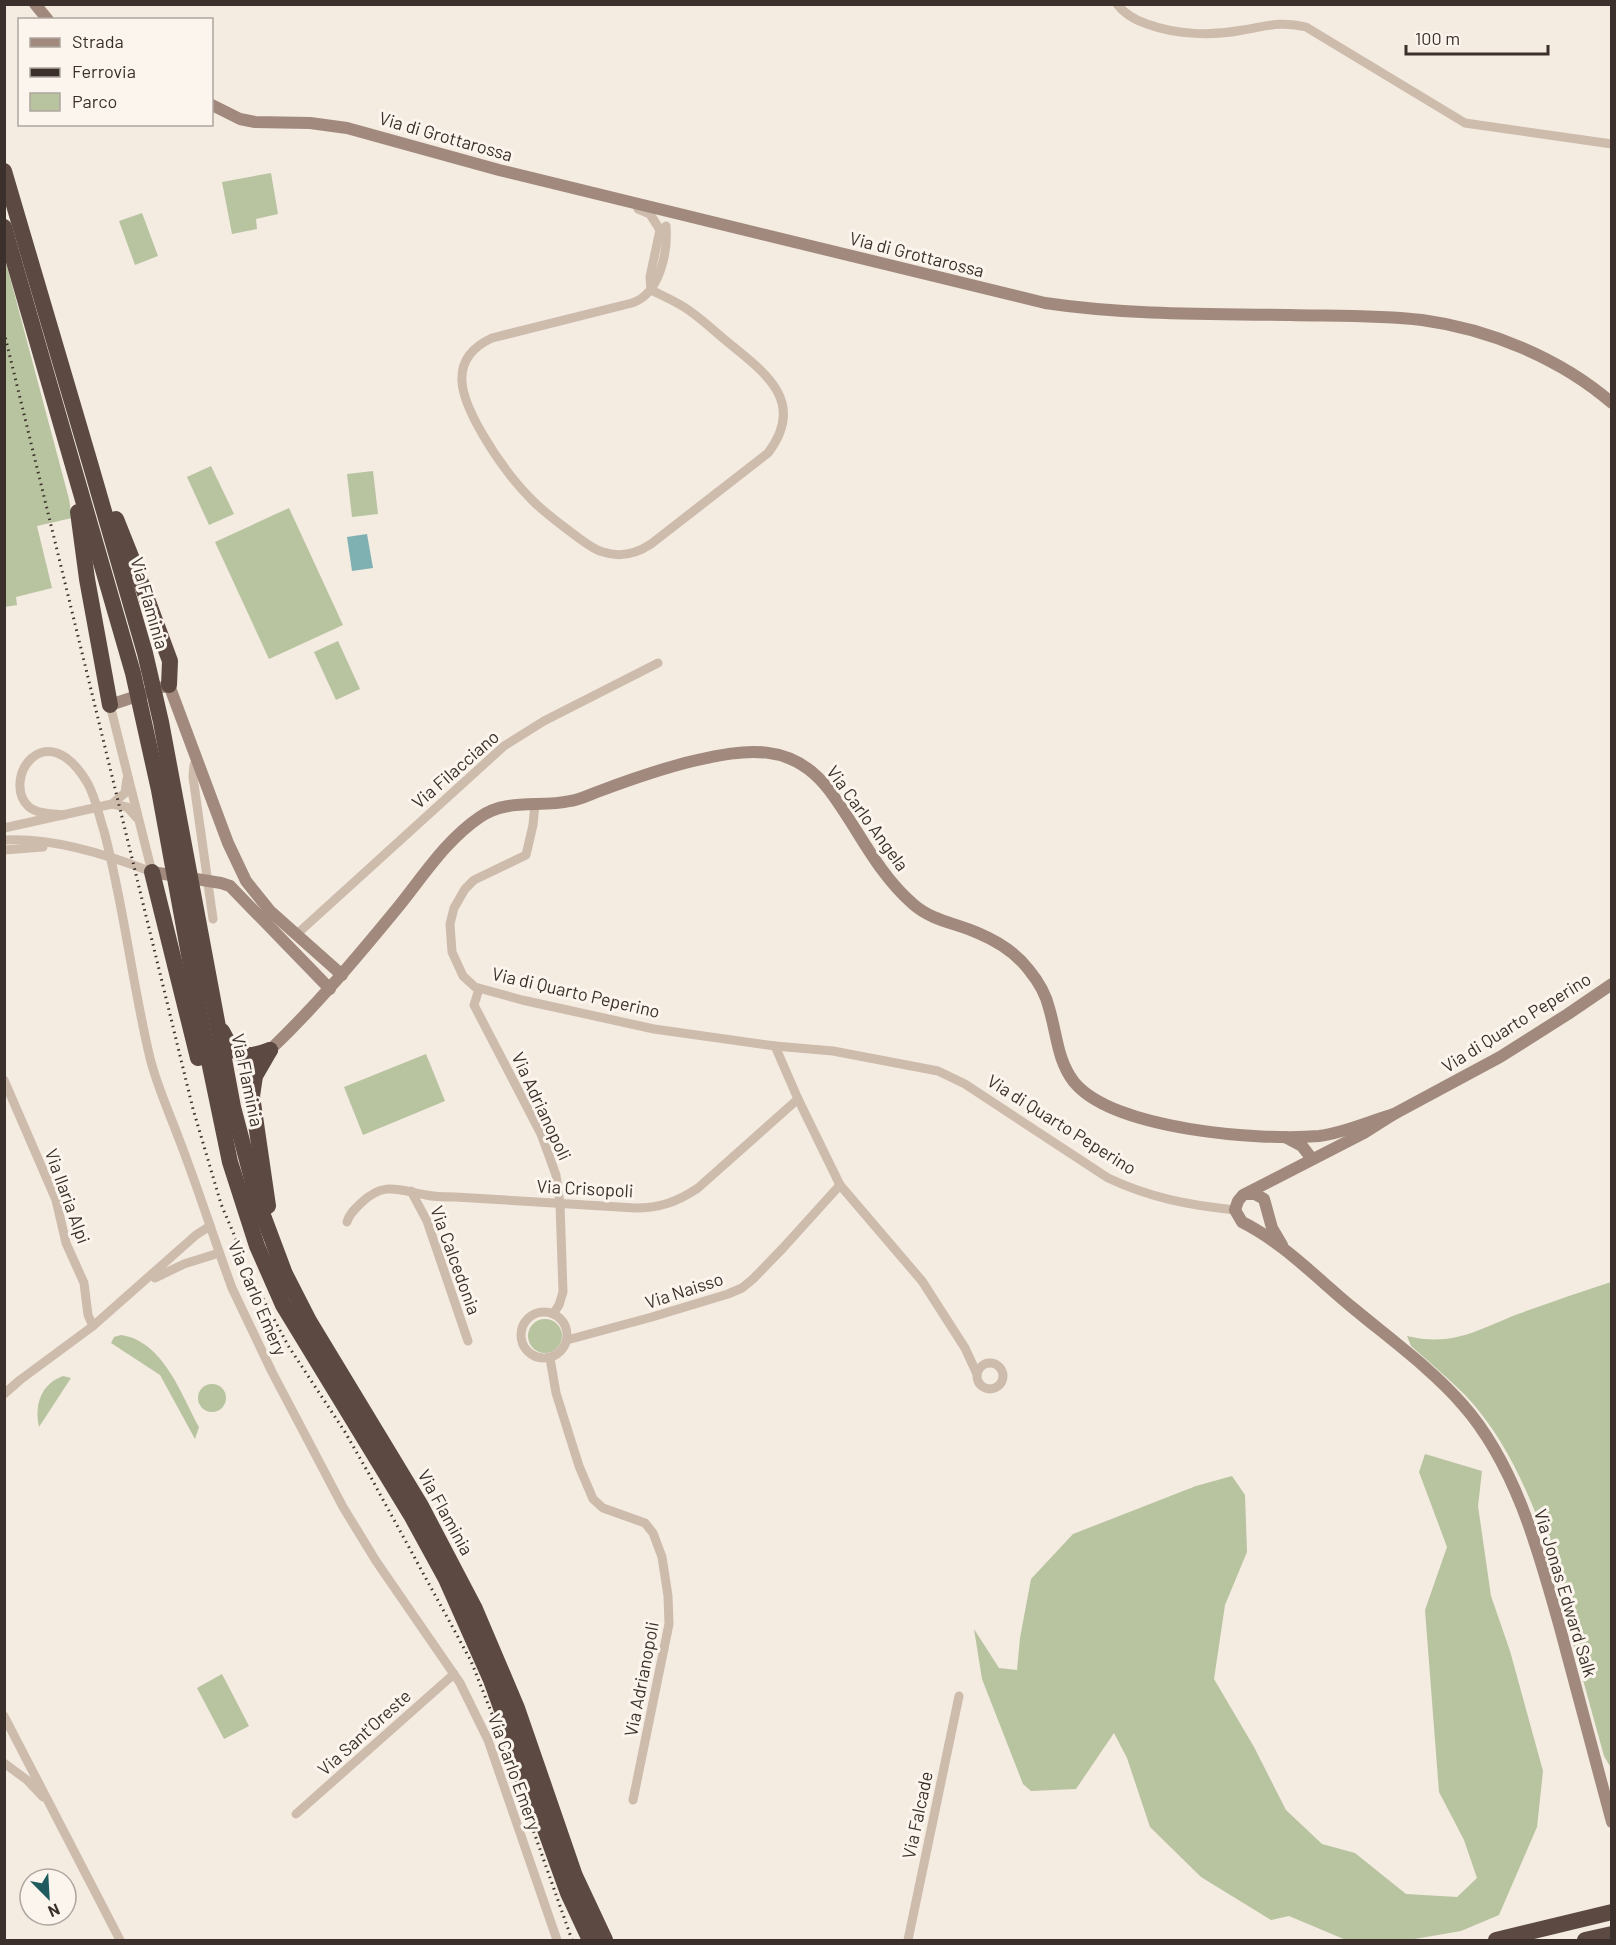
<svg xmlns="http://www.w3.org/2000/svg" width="1616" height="1945" font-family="Barlow,sans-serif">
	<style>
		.green { fill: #b8c4a0 }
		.water { fill: #7fb0b2 }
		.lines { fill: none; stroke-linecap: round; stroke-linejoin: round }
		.street { stroke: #cdbbac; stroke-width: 9 }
		.secondary { stroke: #a18a7d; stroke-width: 12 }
		.highway { stroke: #5c4a42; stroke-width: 16 }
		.rail { stroke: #3b302b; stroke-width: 3; stroke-dasharray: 1.5 4.5; stroke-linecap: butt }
		.labels { text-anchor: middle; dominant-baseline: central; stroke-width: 6; stroke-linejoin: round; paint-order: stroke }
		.street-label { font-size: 18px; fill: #3b302b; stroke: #fbf5ee }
	</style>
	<rect width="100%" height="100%" fill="#f4ebe1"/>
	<!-- green -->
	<g class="green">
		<polygon points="271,173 278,214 256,219 257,229 232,234 222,182"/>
		<polygon points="142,213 158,256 135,265 119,221"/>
		<polygon points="4,255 69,499 72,518 37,526 52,588 16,597 17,605 5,607"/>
		<polygon points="211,466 234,514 209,525 187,477"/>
		<polygon points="373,471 378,514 352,517 347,474"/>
		<polygon points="289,508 343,625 269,659 215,542"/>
		<polygon points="338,641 360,689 336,700 314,652"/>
		<polygon points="426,1054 445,1101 363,1135 344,1087"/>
		<path d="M1611,1282H1612L1611,1768L1604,1756L1540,1524C1522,1478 1500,1432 1466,1396C1448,1378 1429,1362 1411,1346L1407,1336C1453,1347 1477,1330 1518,1314C1549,1303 1580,1292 1611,1282Z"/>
		<circle cx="545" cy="1336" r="17"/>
		<path d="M121,1335C163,1341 181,1394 199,1427L195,1439L160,1375L111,1343L114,1337Z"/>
		<path d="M63,1376L71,1378L39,1427C34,1405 41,1384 63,1376Z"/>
		<circle cx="212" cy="1398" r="14"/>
		<polygon points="1425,1454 1482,1471 1478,1506 1491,1596 1510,1651 1543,1771 1537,1827 1499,1915 1461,1931 1409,1940 1346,1940 1289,1916 1271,1920 1201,1877 1150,1827 1127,1758 1114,1733 1076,1789 1031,1791 1023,1784 982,1679 974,1629 999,1668 1017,1670 1020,1638 1031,1579 1073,1534 1196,1486 1232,1476 1245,1495 1247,1552 1225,1605 1214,1679 1254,1747 1286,1810 1322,1844 1355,1853 1406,1894 1457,1897 1477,1878 1464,1840 1439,1792 1425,1610 1447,1547 1419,1472"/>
		<polygon points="222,1674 249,1726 224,1739 197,1688"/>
	</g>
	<!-- water -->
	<polygon class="water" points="367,534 373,568 352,571 347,537"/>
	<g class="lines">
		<!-- street -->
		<g class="street">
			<path d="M1117,4C1125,15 1135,20 1147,24C1177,35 1212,36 1243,30C1267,26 1282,21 1306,27L1465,123L1612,144"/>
			<polyline points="638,209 650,214 660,230 650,277 651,290"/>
			<path d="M651,290C661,295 673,300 684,307C700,317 715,332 730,344C767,374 806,403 768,453L651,544C636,554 621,558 603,552C592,549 582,540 572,533C559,523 545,513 533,501C513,481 497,459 483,435C463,401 444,360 492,338L632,303C660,294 668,252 666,226"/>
			<polyline points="110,705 152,872"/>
			<polyline points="198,761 194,765 193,777 213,919"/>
			<polyline points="112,804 127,807 137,818"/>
			<path d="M535,804L533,825L526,855L474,880L465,889L454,908L450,924L452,952L463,976L475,987L522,1000L654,1029L775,1046L833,1051L938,1071L965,1084L1108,1178C1151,1198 1188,1205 1235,1210"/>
			<path d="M64,815C53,814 38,814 29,807C0,780 46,711 88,784C96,799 99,816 104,831C124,906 132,983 150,1058C157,1086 169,1112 179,1139C198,1188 214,1239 232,1288L272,1372L343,1507L376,1561L460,1683L488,1740L557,1940"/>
			<polyline points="4,828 112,804 125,793 127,779"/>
			<path d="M4,840C51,837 109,855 152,872"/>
			<polyline points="4,850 43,847"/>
			<polyline points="297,934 504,746 544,721 658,663"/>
			<polyline points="479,989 474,1005 541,1134 556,1175 560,1204 563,1292 559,1305 553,1314"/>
			<polyline points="775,1046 798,1099 840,1185 922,1281 965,1348 977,1374"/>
			<polyline points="4,1080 56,1200 66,1243 84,1283 88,1315 93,1326"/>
			<polyline points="411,1191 427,1221 468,1341"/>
			<path d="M347,1222C349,1214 355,1209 361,1203C384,1181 398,1190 426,1195C435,1197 445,1197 455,1197L635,1208C660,1208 677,1202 698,1188L798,1099"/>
			<polyline points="155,1278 184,1264 219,1253"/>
			<circle cx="544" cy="1335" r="23"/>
			<polyline points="567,1340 652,1317 728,1294 742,1288 753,1279 783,1248 840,1185"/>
			<polyline points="550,1358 556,1393 579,1466 593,1499 603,1508 645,1523 653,1533 662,1557 668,1596 669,1624 633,1800"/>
			<circle cx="990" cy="1376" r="13"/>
			<polyline points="4,1394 20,1380 93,1326 196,1235 210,1226"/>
			<polyline points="4,1716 120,1940"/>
			<polyline points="4,1763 27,1780 43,1797"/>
			<polyline points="296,1814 454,1674"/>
			<polyline points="908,1940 959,1696"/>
		</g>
		<!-- secondary -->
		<g class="secondary">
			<polyline points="35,4 48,20"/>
			<path d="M212,105L240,119L255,122L310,123L347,128L499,170L1045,303C1126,315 1208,314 1290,315C1334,316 1378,315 1422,320C1489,329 1560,358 1612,403"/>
			<polyline points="163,687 169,685 228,843 246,881 270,911 342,975"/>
			<polyline points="110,705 143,694"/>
			<polyline points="152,872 221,883 230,886 330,989"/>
			<path d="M1612,984L1568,1014L1500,1057L1394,1114L1364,1133L1243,1195L1238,1201L1235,1210L1242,1222C1281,1241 1319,1280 1353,1308C1389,1338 1433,1370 1463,1405C1515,1464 1538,1549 1559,1624C1577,1690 1594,1756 1612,1822"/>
			<path d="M270,1050C317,1005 358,956 399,906C424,875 446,840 480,817C507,798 540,808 570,801C579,800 589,795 597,792C629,780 660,769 693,761C745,749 792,741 829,790C858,828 876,872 913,904C932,921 956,923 978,933C997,941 1017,954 1029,970C1038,981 1046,995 1049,1008C1057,1034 1057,1060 1074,1082C1113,1130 1260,1141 1319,1136C1344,1133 1370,1121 1394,1114"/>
			<polyline points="1285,1137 1302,1146 1312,1159"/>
			<polyline points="1246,1194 1255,1194 1264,1199 1272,1228 1282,1245"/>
		</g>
		<!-- highway -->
		<g class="highway">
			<polyline points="4,171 90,463 145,653 161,722 233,1107 258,1202 285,1274 309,1321 421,1506 475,1609 517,1708 575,1876 605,1940"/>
			<polyline points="4,227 133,673 159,790 204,1037 230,1162 257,1246 283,1305 411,1515 446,1579 491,1680 568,1893 590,1940"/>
			<polyline points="78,512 87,579 110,705"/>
			<polyline points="116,519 136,569 170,661 169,685"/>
			<polyline points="152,872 198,1058"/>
			<path d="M222,1031C235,1057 243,1060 270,1050"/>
			<polyline points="268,1206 252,1096 255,1076 270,1050"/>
			<polyline points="1496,1940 1612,1912"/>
			<polyline points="1585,1940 1612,1934"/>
		</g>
		<!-- rail -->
		<polyline class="rail" points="4,332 193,1109 221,1204 256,1286 289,1347 345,1432 369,1474 471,1661 494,1719 572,1940"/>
	</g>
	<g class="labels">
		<!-- street labels -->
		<g class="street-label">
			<text transform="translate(446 136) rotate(16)">Via di Grottarossa</text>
			<text transform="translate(917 254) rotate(14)">Via di Grottarossa</text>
			<text transform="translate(150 603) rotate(74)">Via Flaminia</text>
			<text transform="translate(455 769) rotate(-41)">Via Filacciano</text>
			<text transform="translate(868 818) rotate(54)">Via Carlo Angela</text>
			<text transform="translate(576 992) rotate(13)">Via di Quarto Peperino</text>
			<text transform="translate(1516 1022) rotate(-32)">Via di Quarto Peperino</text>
			<text transform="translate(248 1080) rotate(78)">Via Flaminia</text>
			<text transform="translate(542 1106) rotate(65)">Via Adrianopoli</text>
			<text transform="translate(1062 1124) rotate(32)">Via di Quarto Peperino</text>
			<text transform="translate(585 1188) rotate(3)">Via Crisopoli</text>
			<text transform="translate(68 1196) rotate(70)">Via Ilaria Alpi</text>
			<text transform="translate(456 1260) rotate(70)">Via Calcedonia</text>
			<text transform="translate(684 1290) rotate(-18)">Via Naisso</text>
			<text transform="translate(258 1298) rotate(67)">Via Carlo Emery</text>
			<text transform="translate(446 1512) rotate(61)">Via Flaminia</text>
			<text transform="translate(1566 1593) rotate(73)">Via Jonas Edward Salk</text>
			<text transform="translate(641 1679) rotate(-79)">Via Adrianopoli</text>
			<text transform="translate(364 1732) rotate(-42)">Via Sant'Oreste</text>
			<text transform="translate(515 1772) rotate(70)">Via Carlo Emery</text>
			<text transform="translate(917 1815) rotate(-78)">Via Falcade</text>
		</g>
	</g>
	<!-- border -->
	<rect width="1616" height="1945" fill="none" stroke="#3b302b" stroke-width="12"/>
	<!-- legend -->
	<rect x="18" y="18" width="195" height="108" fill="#fbf5ee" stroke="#aea6a0" stroke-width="1.5"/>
	<rect x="30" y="38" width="30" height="9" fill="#a18a7d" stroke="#aea6a0" stroke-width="1.5"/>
	<text x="72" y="48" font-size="18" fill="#3b302b">Strada</text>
	<rect x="30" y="68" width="30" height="9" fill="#3b302b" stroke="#aea6a0" stroke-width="1.5"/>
	<text x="72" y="78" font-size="18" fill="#3b302b">Ferrovia</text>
	<rect x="30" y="93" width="30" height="18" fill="#b8c4a0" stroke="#aea6a0" stroke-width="1.5"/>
	<text x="72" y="108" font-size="18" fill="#3b302b">Parco</text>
	<!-- north arrow -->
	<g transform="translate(48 1897) rotate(156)"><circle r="28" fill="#fbf5ee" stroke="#aea6a0" stroke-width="1.5"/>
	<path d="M0-4.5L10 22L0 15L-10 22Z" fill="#1f5a5e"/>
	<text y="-9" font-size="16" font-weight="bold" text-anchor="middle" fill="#3b302b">N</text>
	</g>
	<!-- scale -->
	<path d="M1406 45v9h142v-9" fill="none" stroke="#3b302b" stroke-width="3"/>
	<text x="1415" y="45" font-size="18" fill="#3b302b" stroke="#fbf5ee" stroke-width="4.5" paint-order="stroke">100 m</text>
</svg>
